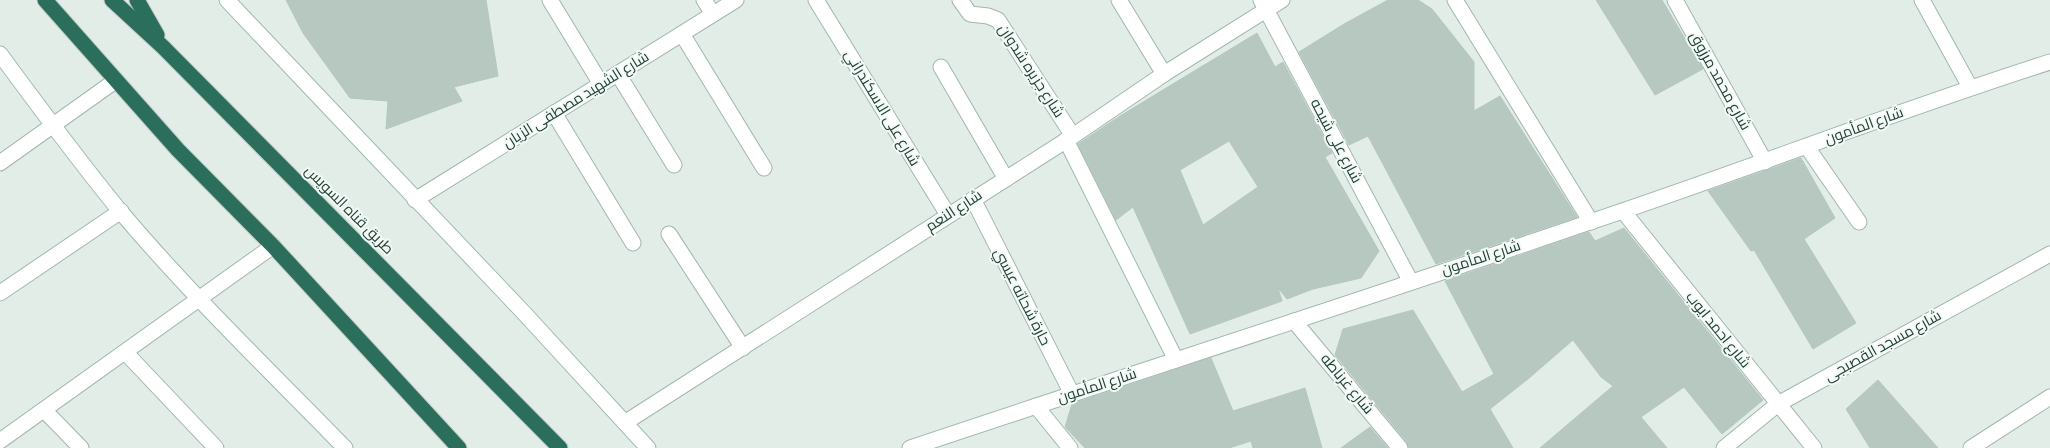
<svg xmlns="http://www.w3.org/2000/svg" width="2050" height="448" font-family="'Alegreya Sans',Cairo,sans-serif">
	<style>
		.building { fill: #b7c8c0; stroke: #b4c8be; fill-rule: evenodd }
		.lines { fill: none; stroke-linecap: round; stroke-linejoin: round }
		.street-casing { stroke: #a4b6ae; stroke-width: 17 }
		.secondary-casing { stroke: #9fbaaf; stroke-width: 17 }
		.highway-casing { stroke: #c1cac6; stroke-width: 17 }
		.street { stroke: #fff; stroke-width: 15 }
		.secondary { stroke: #fff; stroke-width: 15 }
		.highway { stroke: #2a6e5b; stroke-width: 15 }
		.labels { text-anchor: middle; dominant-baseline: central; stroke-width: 4; stroke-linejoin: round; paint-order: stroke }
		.street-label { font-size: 15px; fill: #214035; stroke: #f3f9f6 }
	</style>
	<rect width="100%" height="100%" fill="#e2ede7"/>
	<!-- building -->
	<g class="building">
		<polygon points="286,0 486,0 498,76 454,87 462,101 386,129 388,101 350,98 303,33"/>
		<polygon points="1388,0 1418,0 1432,9 1474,62 1474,111 1500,96 1577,217 1436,264 1368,136 1349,145 1299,52 1344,24"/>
		<polygon points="1596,0 1662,0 1703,69 1655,95"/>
		<path d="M1257,33L1275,67L1283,62L1332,153L1325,157L1379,251L1361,278L1313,289L1287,299L1278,288L1282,301L1190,334L1133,207L1116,220L1078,144L1120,116ZM1229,141L1258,187L1203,225L1180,170Z"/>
		<polygon points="1801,158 1835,218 1804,239 1856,323 1813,349 1754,250 1751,251 1708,191"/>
		<polygon points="1624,228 1763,400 1722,434 1684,387 1641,417 1667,448 1540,448 1613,386 1601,377 1573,340 1528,379 1490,409 1513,448 1409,448 1407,442 1335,355 1343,329 1413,310 1462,392 1494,374 1445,281 1589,232 1595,241"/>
		<polygon points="1211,358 1233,411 1305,388 1322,448 1253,448 1251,441 1229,448 1085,448 1065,427 1072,404"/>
		<polygon points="1878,380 1938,448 1870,448 1846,409"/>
		<polygon points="1370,427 1388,448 1341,448"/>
	</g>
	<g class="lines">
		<!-- street casing -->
		<g class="street-casing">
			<g id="street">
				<polyline points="550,0 601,84"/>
				<polyline points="704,0 713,14"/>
				<polyline points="816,0 948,215"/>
				<polyline points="960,0 970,14 988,16 998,20 1073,136"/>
				<polyline points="1119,0 1164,74"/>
				<polyline points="1261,0 1411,282"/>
				<polyline points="1455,0 1591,222"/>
				<polyline points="1675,0 1765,162"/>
				<polyline points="1922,0 1970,87"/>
				<polyline points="682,34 764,168"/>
				<polyline points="941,67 1006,179"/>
				<polyline points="618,74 674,165"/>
				<polyline points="554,113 633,243"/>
				<polyline points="1066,140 1176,360"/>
				<polyline points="1807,147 1859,222"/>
				<polyline points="0,163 115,81"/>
				<polyline points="973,199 1072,394"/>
				<polyline points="415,200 736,0"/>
				<polyline points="1623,211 1814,448"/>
				<polyline points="669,234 743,348"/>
				<polyline points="0,293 121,211"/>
				<polyline points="1294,321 1400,448"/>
				<polyline points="125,352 216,448"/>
				<polyline points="1036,406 1070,448"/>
				<polyline points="44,410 81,448"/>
				<polyline points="626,422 1073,136 1164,74 1282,0"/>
				<polyline points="0,441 273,246"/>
				<path d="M910,448C1137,372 1366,299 1593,221C1746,170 1896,111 2050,62"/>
				<polyline points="1724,448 1778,404 2050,254"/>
				<polyline points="1971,448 2050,397"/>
			</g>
		</g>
		<!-- secondary casing -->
		<g class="secondary-casing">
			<g id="secondary">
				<polyline points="227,0 524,313 648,448"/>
				<path d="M0,54C39,107 78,160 120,211C190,294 269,370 345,448"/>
			</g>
		</g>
		<!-- highway casing -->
		<g class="highway-casing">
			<g id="highway">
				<polyline points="45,0 178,150 273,246 459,448"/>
				<polyline points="112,0 163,47 560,448"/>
				<polyline points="137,0 157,35"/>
			</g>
		</g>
		<!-- street -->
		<use href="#street" class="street"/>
		<!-- secondary -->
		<use href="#secondary" class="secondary"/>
		<!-- highway -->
		<use href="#highway" class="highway"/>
	</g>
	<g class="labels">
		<!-- street labels -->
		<g class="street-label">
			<text transform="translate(1031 71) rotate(57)">شارع جزيره شدوان</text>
			<text transform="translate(1720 81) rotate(61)">شارع محمد مرزوق</text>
			<text transform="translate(576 100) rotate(-32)">شارع الشهيد مصطفى الزيان</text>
			<text transform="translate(882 108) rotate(59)">شارع على الاسكندراني</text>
			<text transform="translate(1864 126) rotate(-20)">شارع المأمون</text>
			<text transform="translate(1336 141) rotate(62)">شارع على شيحه</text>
			<text transform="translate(349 210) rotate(45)">طريق قناه السويس</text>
			<text transform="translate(954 211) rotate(-33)">شارع النعم</text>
			<text transform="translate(1481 258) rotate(-18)">شارع المأمون</text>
			<text transform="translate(1022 297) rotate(63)">حارة شحاته عيسي</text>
			<text transform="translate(1718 330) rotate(51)">شارع احمد ايوب</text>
			<text transform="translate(1883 346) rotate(-29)">شارع مسجد القصبجى</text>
			<text transform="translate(1347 384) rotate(50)">شارع غرناطه</text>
			<text transform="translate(1097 386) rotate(-18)">شارع المأمون</text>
		</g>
	</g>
</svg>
